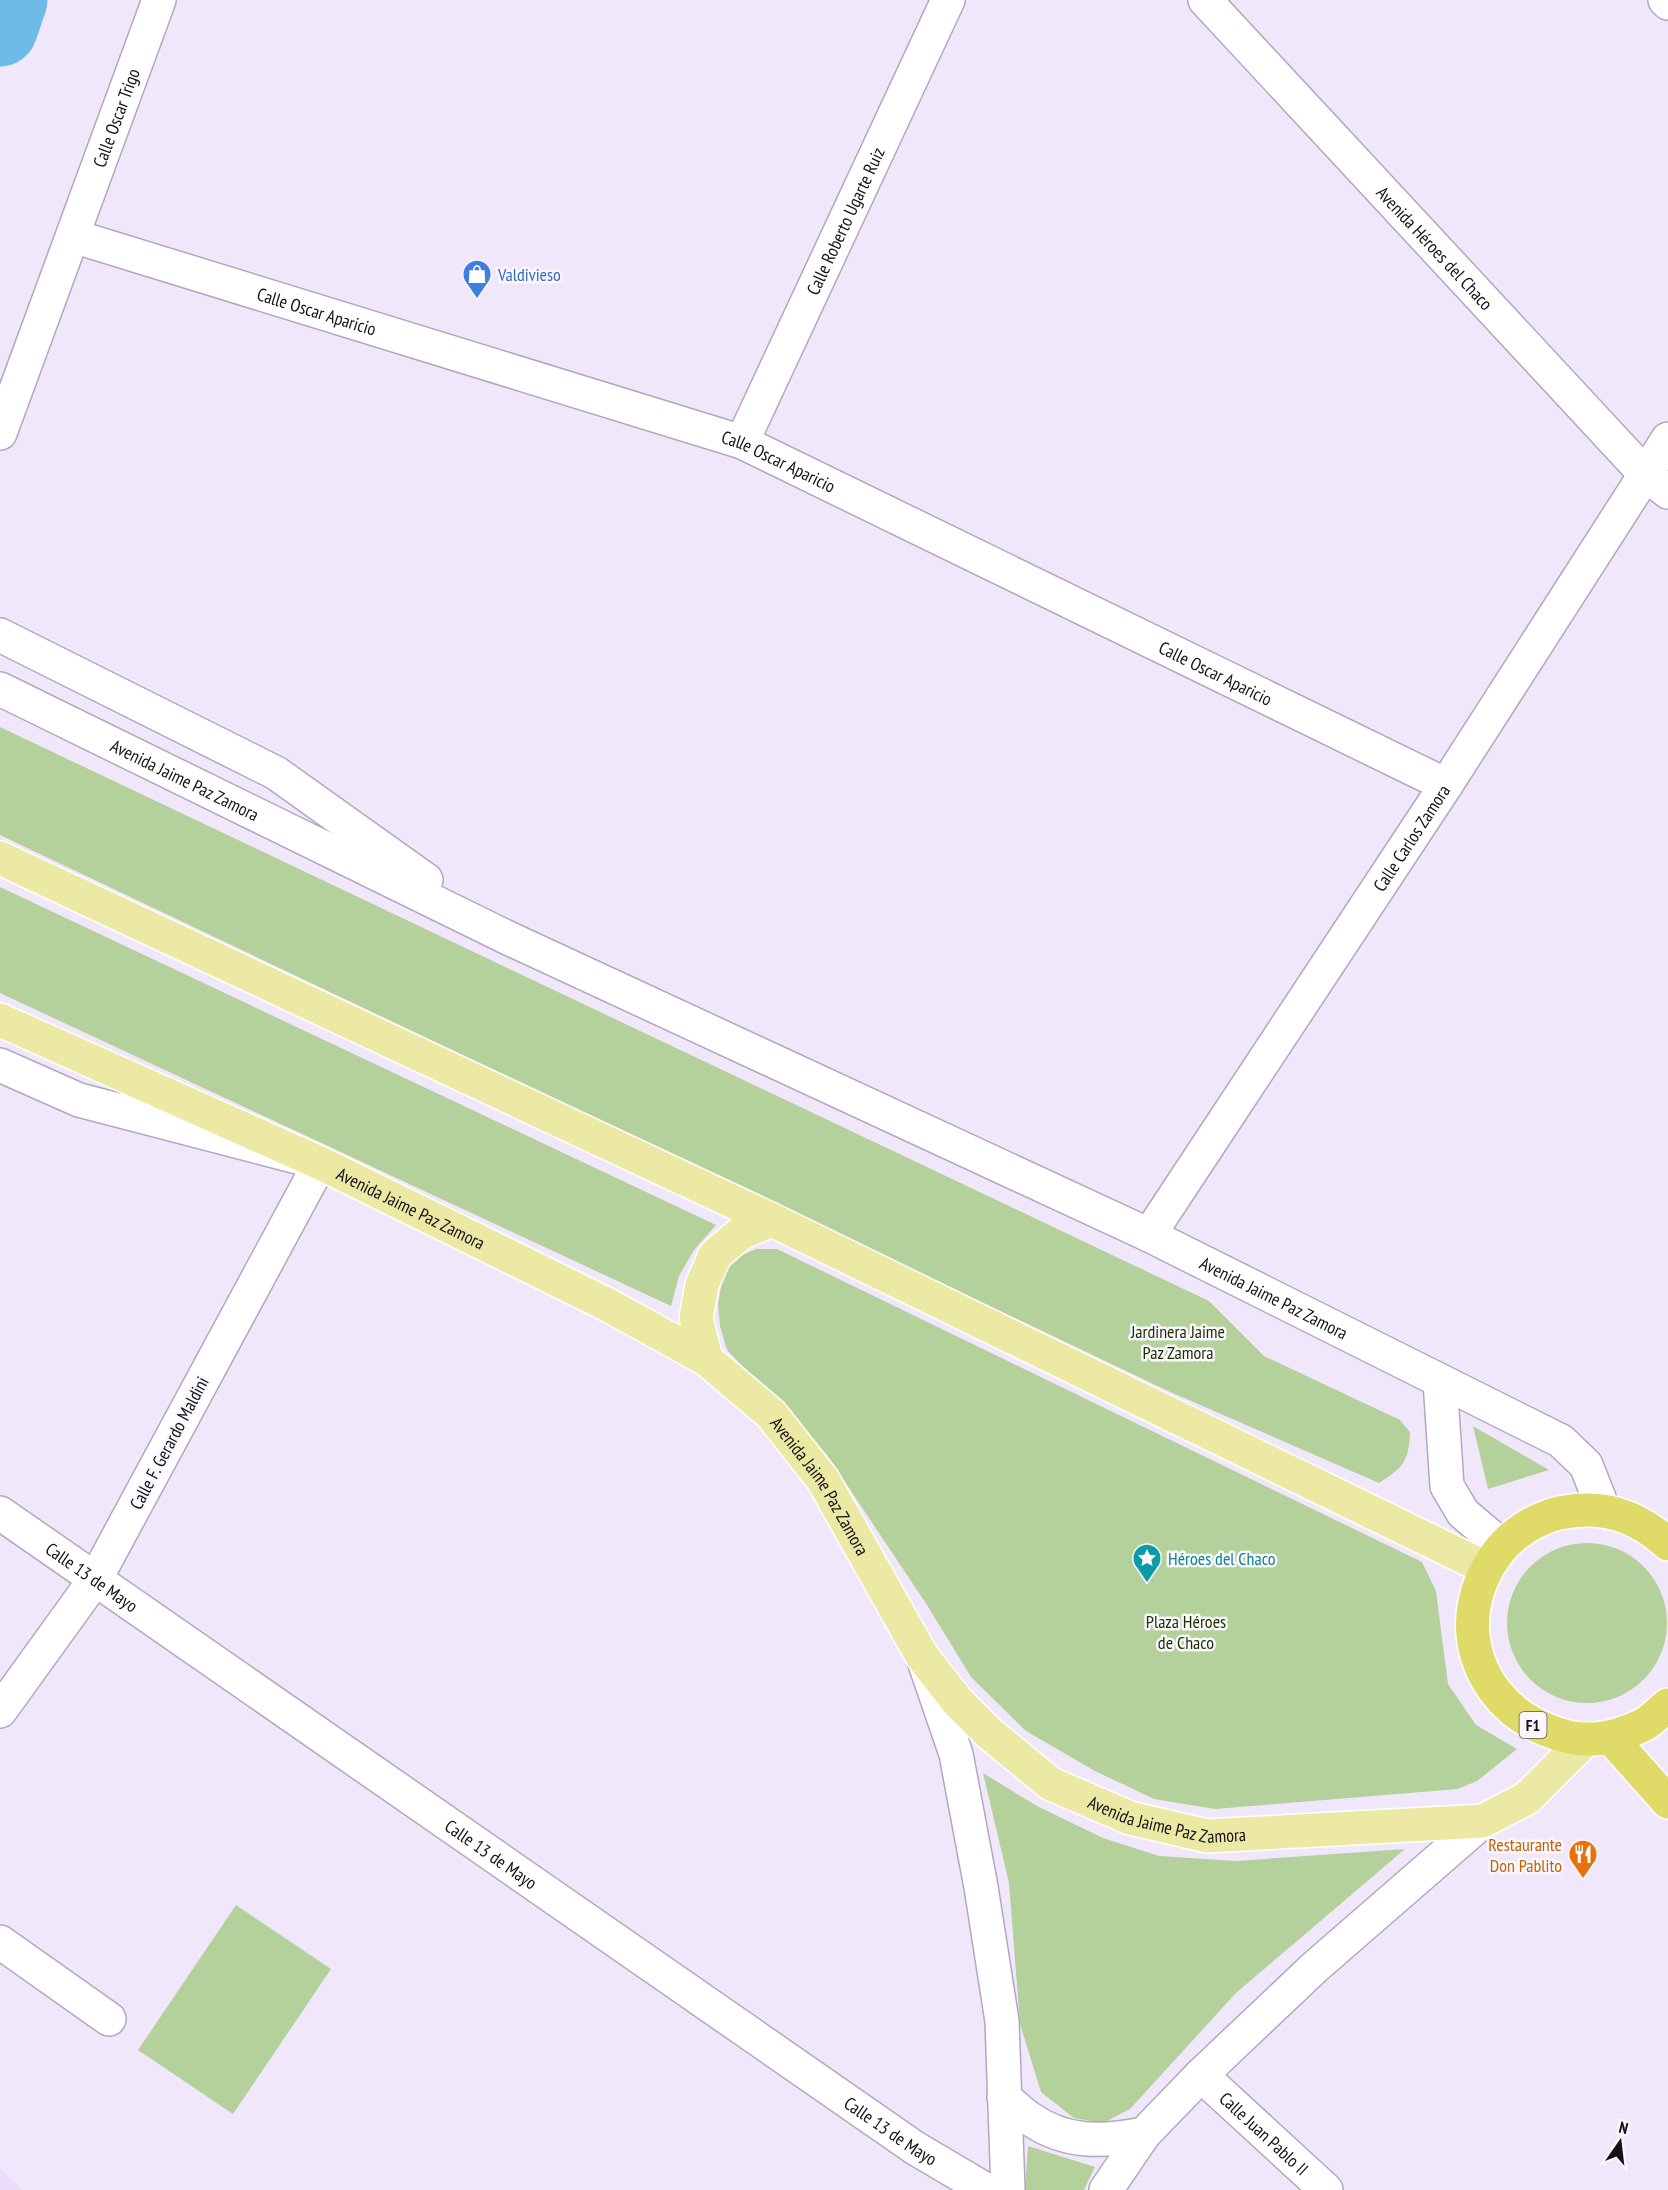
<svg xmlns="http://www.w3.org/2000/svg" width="1668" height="2190" font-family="'PT Sans Narrow',sans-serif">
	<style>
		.built { fill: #ebdbfc }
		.green { fill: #b4d19b }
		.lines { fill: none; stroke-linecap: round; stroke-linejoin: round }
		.river { stroke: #6fbbe7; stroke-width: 75 }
		.minor-casing { stroke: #b3a7c0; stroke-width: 36 }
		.major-casing { stroke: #fff; stroke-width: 36 }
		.highway-casing { stroke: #fff; stroke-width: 36 }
		.minor { stroke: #fff; stroke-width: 33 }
		.major { stroke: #ece9a4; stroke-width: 33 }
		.highway { stroke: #e0da68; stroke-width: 33 }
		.labels { text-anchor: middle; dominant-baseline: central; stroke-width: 5; stroke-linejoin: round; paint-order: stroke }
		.shield { fill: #faf7fd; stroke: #5a565d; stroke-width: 1.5 }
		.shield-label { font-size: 16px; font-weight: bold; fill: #151119 }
		.street-label { font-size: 18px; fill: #151119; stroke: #faf7fd }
		.shop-label { font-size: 18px; fill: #366cbe; stroke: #faf7fd; text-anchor: start }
		.park-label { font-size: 18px; fill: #1b3000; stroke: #faf7fd }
		.culture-label { font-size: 18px; fill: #0d838f; stroke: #faf7fd; text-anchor: start }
		.food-label { font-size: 18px; fill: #c56008; stroke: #faf7fd; text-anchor: end }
	</style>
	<rect width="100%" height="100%" fill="#f1e7fb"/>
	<!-- built -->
	<polygon class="built" points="0,2169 23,2190 0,2190"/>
	<!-- green -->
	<g class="green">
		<path d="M0,727L1209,1301L1264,1356L1400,1420L1410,1432C1409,1461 1403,1468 1379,1483L1166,1390L0,835Z"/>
		<polygon points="0,887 716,1225 694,1250 679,1276 671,1306 0,993"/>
		<polygon points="756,1249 777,1249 1422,1562 1436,1591 1448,1684 1476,1725 1517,1749 1477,1781 1458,1789 1215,1809 1154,1799 1095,1771 1026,1731 971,1677 927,1605 827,1455 727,1350 720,1326 718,1304 723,1275 737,1257"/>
		<polygon points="1473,1426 1549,1470 1488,1489"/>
		<circle cx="1587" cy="1623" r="80"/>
		<polygon points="983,1773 1037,1806 1103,1838 1159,1856 1236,1861 1405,1849 1236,1993 1130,2109 1103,2123 1074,2118 1041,2092 1020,2024 1009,1883"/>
		<polygon points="236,1905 331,1969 233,2114 138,2050"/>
		<polygon points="1028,2146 1095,2167 1084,2190 1025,2190"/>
	</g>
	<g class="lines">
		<!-- river -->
		<polyline class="river" points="0,29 10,0"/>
		<!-- minor casing -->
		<g class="minor-casing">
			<g id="minor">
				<path id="s1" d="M1205,0L1646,475L1668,492"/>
				<polyline points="1665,0 1668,3"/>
				<path id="s2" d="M73,236L742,442L1446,785"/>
				<path id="s3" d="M0,433L159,0"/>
				<path id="s4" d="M742,442L948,0"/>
				<polyline points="0,635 276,773 426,880"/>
				<path id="s5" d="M0,689L506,937L1149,1235L1561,1441L1586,1465L1604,1511"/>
				<polyline points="0,1065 79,1100 320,1163 96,1578 0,1711"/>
				<path id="s6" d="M1149,1235L1446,785L1668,439"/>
				<polyline points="1440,1381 1447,1486 1463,1513 1502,1546"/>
				<path id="s7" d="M0,1513L915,2148L986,2190"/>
				<polyline points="924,1661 956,1754 981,1887 1002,2021 1008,2190"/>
				<polyline points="0,1942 109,2019"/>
				<path id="s8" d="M1201,2075L1326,2190"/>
				<path d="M1004,2097C1012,2104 1020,2112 1029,2118C1065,2144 1103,2142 1144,2134"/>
				<polyline points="1106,2190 1144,2134 1201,2075 1315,1967 1483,1821"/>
			</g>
		</g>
		<!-- major casing -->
		<g class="major-casing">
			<g id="major">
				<polyline points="0,858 772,1220 1486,1568"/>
				<path id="s9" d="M0,1020L320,1163L606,1304L706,1359L771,1414L823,1480L922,1656L958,1702L989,1733L1051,1784L1130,1818L1207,1836L1483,1821L1527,1798L1586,1739"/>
				<polyline points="706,1359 696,1318 702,1285 715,1255 741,1233 772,1220"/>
			</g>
		</g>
		<!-- highway casing -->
		<g class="highway-casing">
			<g id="highway">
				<path d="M1668,1544C1636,1515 1602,1504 1559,1513C1535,1519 1511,1534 1496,1555C1450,1618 1474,1701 1547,1730C1559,1735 1572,1739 1586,1739C1605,1740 1626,1733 1643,1725C1652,1720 1660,1711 1668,1705"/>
				<polyline points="1610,1737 1668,1802"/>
			</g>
		</g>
		<!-- minor -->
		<use href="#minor" class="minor"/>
		<!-- major -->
		<use href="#major" class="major"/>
		<!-- highway -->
		<use href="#highway" class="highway"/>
	</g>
	<!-- icons -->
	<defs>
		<g id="shop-pin" transform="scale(1.5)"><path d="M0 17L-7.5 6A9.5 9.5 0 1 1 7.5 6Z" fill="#3f7fe0" stroke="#faf7fd"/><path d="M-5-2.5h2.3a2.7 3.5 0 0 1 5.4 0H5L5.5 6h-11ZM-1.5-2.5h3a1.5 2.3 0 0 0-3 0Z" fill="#fff"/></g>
		<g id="sight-pin" transform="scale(1.5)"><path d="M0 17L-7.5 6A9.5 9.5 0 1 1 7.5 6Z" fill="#0f9aa8" stroke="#faf7fd"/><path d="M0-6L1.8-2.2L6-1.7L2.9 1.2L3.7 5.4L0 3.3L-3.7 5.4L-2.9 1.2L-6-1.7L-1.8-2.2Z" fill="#fff"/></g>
		<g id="restaurant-pin" transform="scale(1.5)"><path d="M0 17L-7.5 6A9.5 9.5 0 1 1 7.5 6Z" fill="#e8710a" stroke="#faf7fd"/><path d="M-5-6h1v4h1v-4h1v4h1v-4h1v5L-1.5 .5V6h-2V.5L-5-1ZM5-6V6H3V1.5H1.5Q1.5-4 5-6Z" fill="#fff"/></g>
	</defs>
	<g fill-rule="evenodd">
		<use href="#shop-pin" x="477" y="274"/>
		<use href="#sight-pin" x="1147" y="1558"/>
		<use href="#restaurant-pin" x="1583" y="1854"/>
	</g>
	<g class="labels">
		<!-- shield labels -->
		<rect class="shield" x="1519.5" y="1712" width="27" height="26" rx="4.5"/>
		<g class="shield-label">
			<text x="1533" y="1725">F1</text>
		</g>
		<!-- street labels -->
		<g class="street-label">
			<text stroke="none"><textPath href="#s3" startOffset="336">Calle Oscar Trigo</textPath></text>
			<text stroke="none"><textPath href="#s4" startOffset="244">Calle Roberto Ugarte Ruiz</textPath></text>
			<text stroke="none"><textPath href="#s1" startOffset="338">Avenida Héroes del Chaco</textPath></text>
			<text stroke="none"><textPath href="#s2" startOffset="255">Calle Oscar Aparicio</textPath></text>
			<text stroke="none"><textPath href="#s2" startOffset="741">Calle Oscar Aparicio</textPath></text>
			<text stroke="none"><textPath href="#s2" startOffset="1227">Calle Oscar Aparicio</textPath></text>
			<text stroke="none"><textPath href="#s5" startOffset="206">Avenida Jaime Paz Zamora</textPath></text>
			<text stroke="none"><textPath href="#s6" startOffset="476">Calle Carlos Zamora</textPath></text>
			<text stroke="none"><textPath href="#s9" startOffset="452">Avenida Jaime Paz Zamora</textPath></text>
			<text stroke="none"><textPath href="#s5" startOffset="1412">Avenida Jaime Paz Zamora</textPath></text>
			<text transform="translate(169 1443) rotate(-62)">Calle F. Gerardo Maldini</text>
			<text stroke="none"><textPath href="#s9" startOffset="956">Avenida Jaime Paz Zamora</textPath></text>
			<text stroke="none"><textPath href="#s7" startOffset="112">Calle 13 de Mayo</textPath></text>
			<text stroke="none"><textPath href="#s9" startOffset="1460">Avenida Jaime Paz Zamora</textPath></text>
			<text stroke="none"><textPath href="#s7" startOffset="598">Calle 13 de Mayo</textPath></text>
			<text stroke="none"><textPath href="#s7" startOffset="1084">Calle 13 de Mayo</textPath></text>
			<text stroke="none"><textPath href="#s8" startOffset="86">Calle Juan Pablo II</textPath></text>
		</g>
		<!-- shop labels -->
		<g class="shop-label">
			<text x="498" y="274">Valdivieso</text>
		</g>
		<!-- park labels -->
		<g class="park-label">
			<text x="1178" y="1331">Jardinera Jaime<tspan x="1178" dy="21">Paz Zamora</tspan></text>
			<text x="1186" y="1621">Plaza Héroes<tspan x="1186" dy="21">de Chaco</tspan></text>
		</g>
		<!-- culture labels -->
		<g class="culture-label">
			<text x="1168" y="1558">Héroes del Chaco</text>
		</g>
		<!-- food labels -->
		<g class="food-label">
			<text x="1562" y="1844">Restaurante<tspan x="1562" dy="21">Don Pablito</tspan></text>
		</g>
	</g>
	<!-- north arrow -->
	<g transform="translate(1620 2142) rotate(14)" stroke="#faf7fd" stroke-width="4.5" paint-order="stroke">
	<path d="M0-4.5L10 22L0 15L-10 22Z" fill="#151119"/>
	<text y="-9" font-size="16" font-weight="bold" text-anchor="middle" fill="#151119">N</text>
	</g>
</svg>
